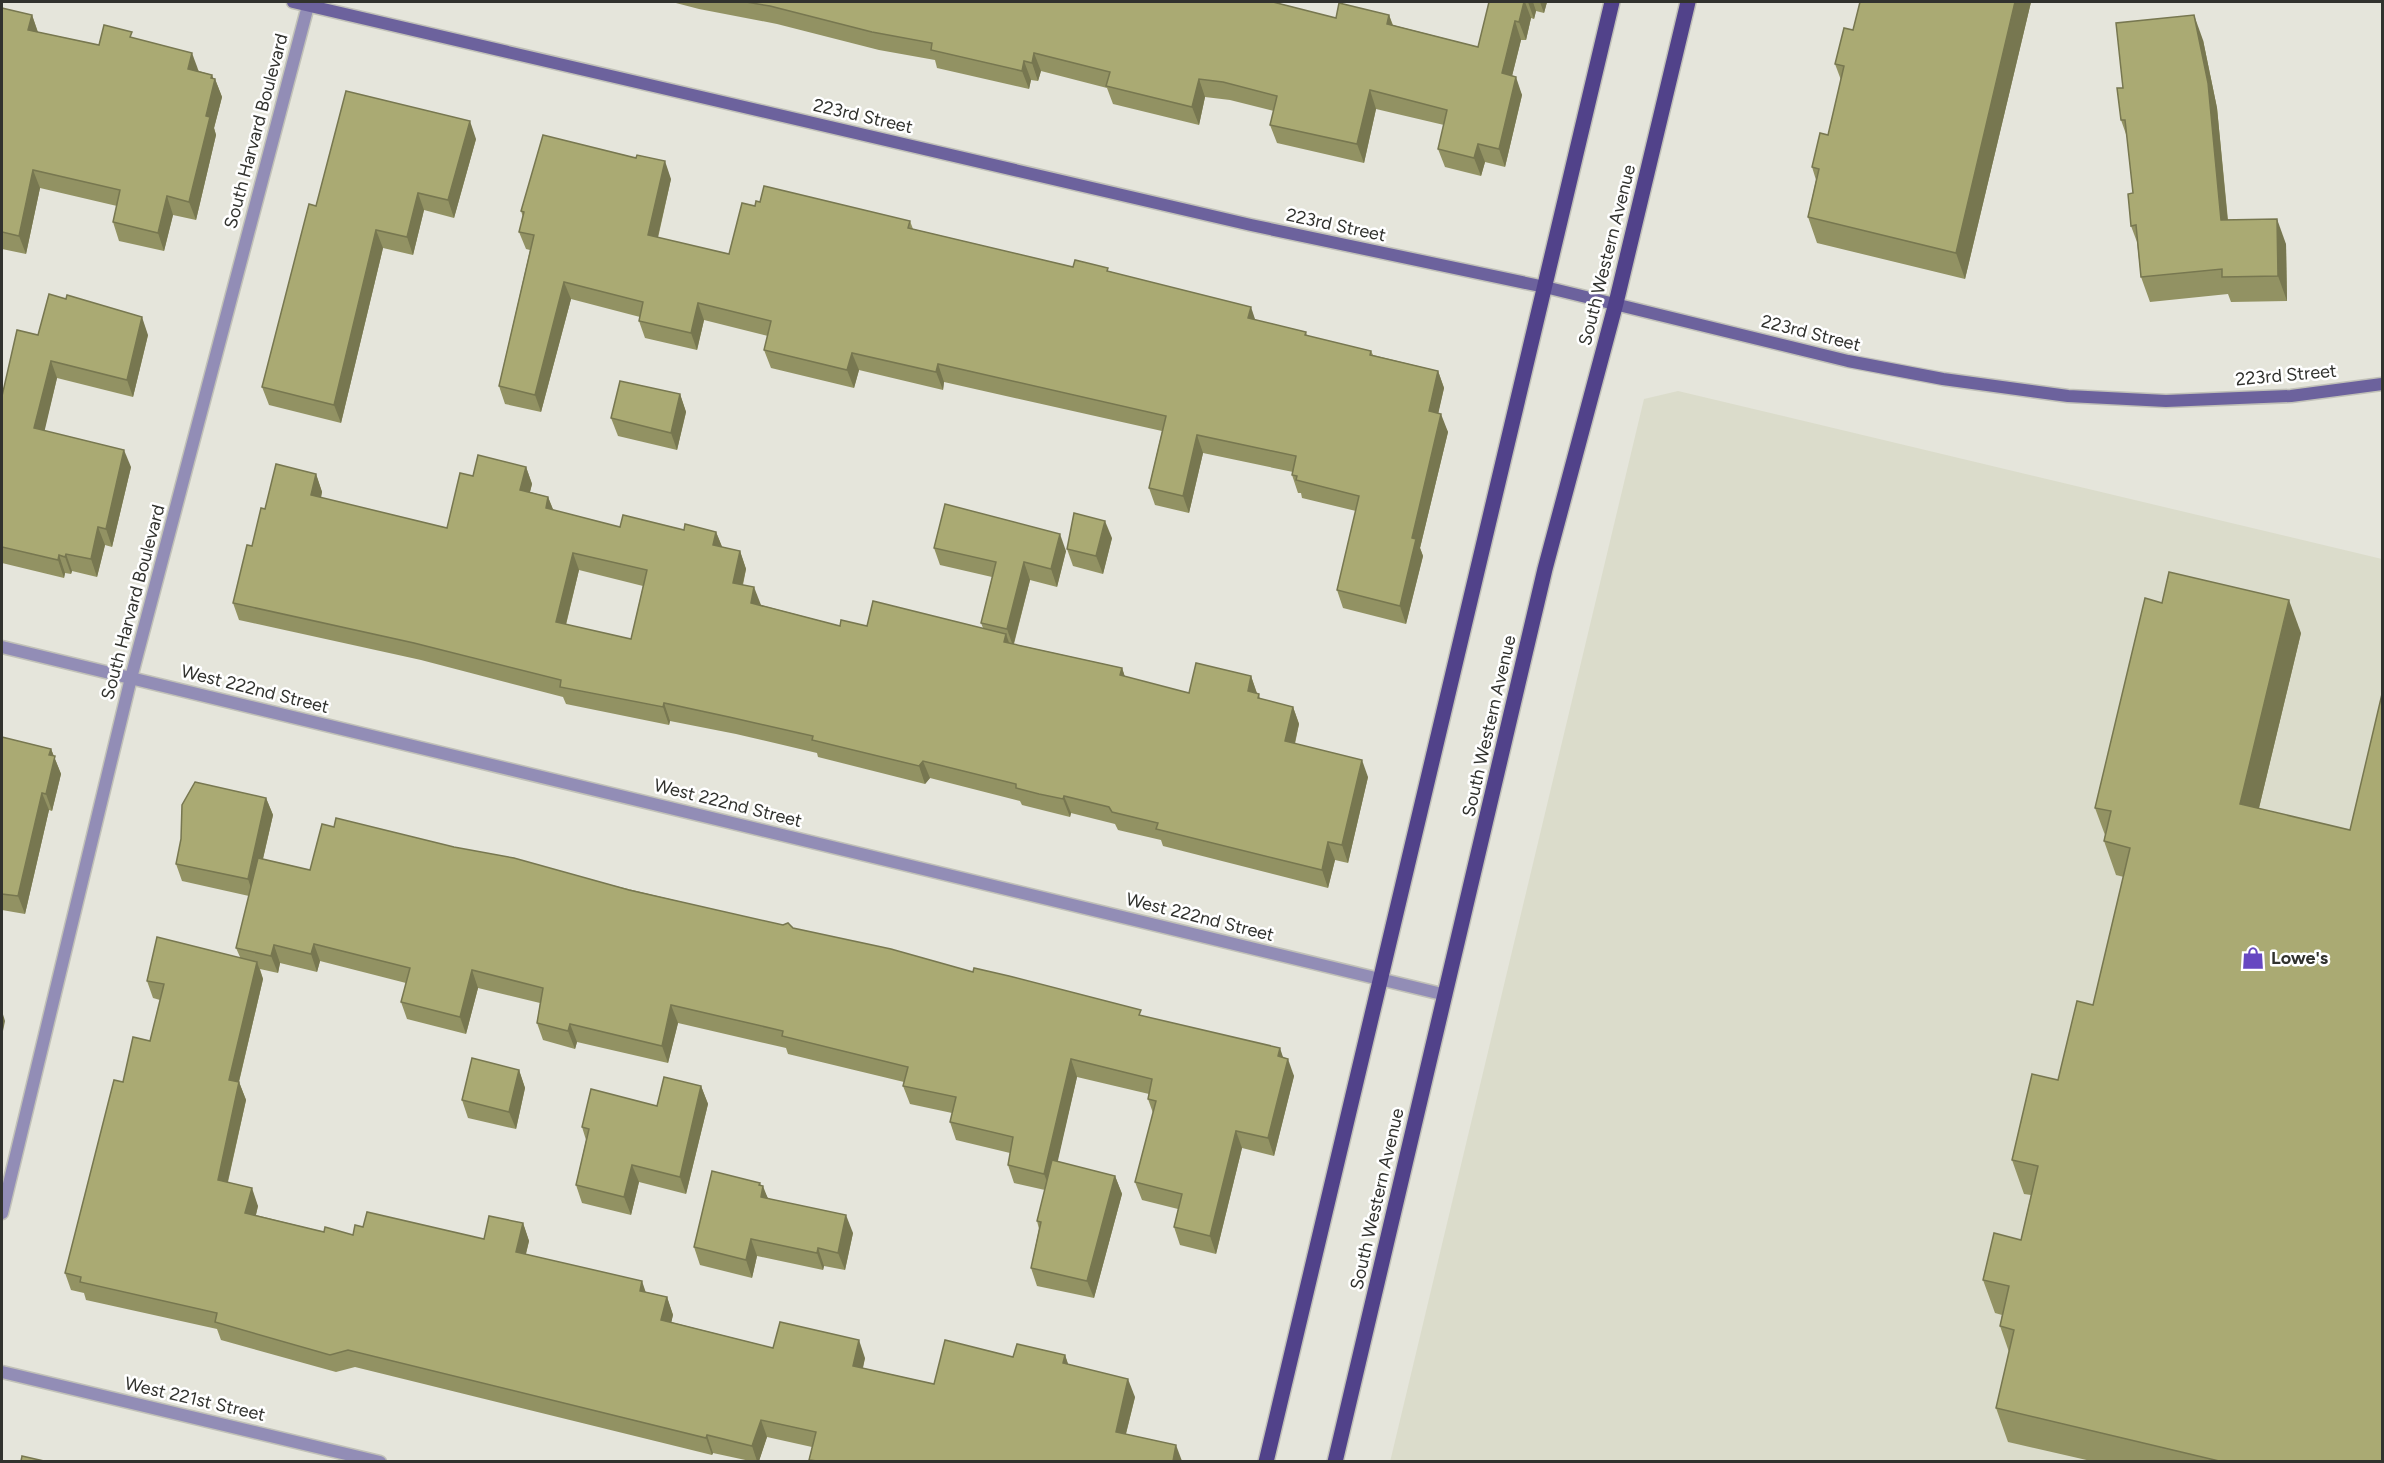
<svg xmlns="http://www.w3.org/2000/svg" width="2384" height="1463" font-family="Figtree,sans-serif">
	<style>
		.built { fill: #dbdccb }
		.lines { fill: none; stroke-linecap: round; stroke-linejoin: round }
		.minor-casing { stroke: #c1c1b8; stroke-width: 15 }
		.secondary-casing { stroke: #c1c1b8; stroke-width: 15 }
		.primary-casing { stroke: #c1c1b8; stroke-width: 18 }
		.minor { stroke: #928db6; stroke-width: 12 }
		.secondary { stroke: #6c629d; stroke-width: 12 }
		.primary { stroke: #51428a; stroke-width: 15 }
		.wall { fill: #929263; fill-rule: evenodd }
		.shaded-wall { fill: #777750 }
		.building { fill: #aaaa73; stroke: #777750; stroke-width: 1.5; fill-rule: evenodd }
		.labels { text-anchor: middle; dominant-baseline: central; stroke-width: 5; stroke-linejoin: round; paint-order: stroke }
		.street-label { font-size: 18px; fill: #31322e; stroke: #fff }
		.poi-label { font-size: 18px; font-weight: bold; fill: #31322e; stroke: #fff; text-anchor: start }
	</style>
	<rect width="100%" height="100%" fill="#e5e5db"/>
	<!-- built -->
	<polygon class="built" points="1678,391 2382,559 2382,1461 1390,1462 1644,399"/>
	<g class="lines">
		<!-- minor casing -->
		<g class="minor-casing">
			<g id="minor">
				<polyline points="2,647 1446,995"/>
				<polyline points="2,1213 131,678 309,2"/>
				<polyline points="2,1372 380,1462"/>
			</g>
		</g>
		<!-- secondary casing -->
		<g class="secondary-casing">
			<polyline id="secondary" points="293,2 1251,225 1545,287 1848,361 1943,379 2068,396 2166,401 2291,396 2382,384"/>
		</g>
		<!-- primary casing -->
		<g class="primary-casing">
			<g id="primary">
				<polyline points="1266,1462 1612,2"/>
				<polyline points="1335,1462 1545,569 1616,303 1688,2"/>
			</g>
		</g>
		<!-- minor -->
		<use href="#minor" class="minor"/>
		<!-- secondary -->
		<use href="#secondary" class="secondary"/>
		<!-- primary -->
		<use href="#primary" class="primary"/>
	</g>
	<!-- wall -->
	<g class="wall">
		<polygon points="672,2 1273,2 1336,18 1389,15 1393,25 1478,47 1489,2 1547,2 1544,13 1536,11 1534,19 1531,18 1526,40 1521,40 1512,76 1522,95 1505,167 1485,162 1481,176 1445,167 1438,149 1444,125 1376,109 1364,163 1277,143 1270,125 1274,111 1230,100 1205,97 1199,125 1113,104 1107,88 1041,71 1038,81 1031,80 1029,89 937,68 935,60 879,50 777,24 699,9"/>
		<polygon points="1860,2 2031,2 1965,279 1817,243 1808,217 1816,180 1812,167 1828,135 1841,80 1835,64 1853,30"/>
		<polygon points="2,8 32,15 38,32 99,45 134,38 199,71 212,75 213,78 215,79 222,97 214,128 216,135 196,220 173,215 164,251 119,241 113,222 117,206 40,188 26,254 2,249"/>
		<polygon points="2203,40 2217,108 2228,220 2286,244 2287,301 2231,302 2228,294 2150,302 2141,277 2137,242 2131,226 2133,193 2127,137 2121,120 2123,88"/>
		<polygon points="476,139 454,218 424,210 413,255 383,248 341,423 269,405 262,387 316,206"/>
		<polygon points="671,179 658,238 729,254 755,206 910,221 913,229 1073,267 1109,271 1256,320 1306,332 1307,336 1371,351 1373,355 1438,371 1444,388 1438,413 1448,432 1420,548 1423,556 1406,624 1343,608 1337,590 1356,511 1302,498 1301,493 1298,493 1292,475 1293,472 1203,453 1189,513 1155,505 1149,488 1162,431 944,382 943,390 859,370 854,388 771,368 764,350 768,336 704,320 697,350 645,338 639,321 640,317 571,299 541,412 505,404 499,386 530,250 526,249 519,232 523,217 521,211"/>
		<polygon points="38,335 148,335 133,397 57,378 44,431 131,467 112,547 105,545 97,577 72,571 71,574 65,573 64,578 2,563 2,396"/>
		<polygon points="680,394 686,412 677,450 618,436 611,418"/>
		<path d="M526,467L532,484L530,492L548,497L553,510L620,527L716,532L722,547L740,551L746,569L743,585L761,605L840,626H867L983,628L981,623L992,577L940,565L934,548L1066,551L1057,587L1030,580L1014,644L1122,668L1125,677L1189,693L1251,676L1257,693L1259,694L1260,699L1293,707L1299,724L1295,744L1368,777L1348,863L1335,860L1328,888L1163,846L1161,840L1118,830L1115,824L1071,813L1070,817L1022,805L1020,801L930,778L925,784L818,757L817,753L736,734L670,721L669,725L566,704L563,697L421,660L239,620L233,603L265,509L316,474L322,492L321,498L447,528L473,476ZM579,570L643,586L631,639L566,625Z"/>
		<polygon points="1112,538 1103,574 1073,566 1067,549"/>
		<polygon points="2301,633 2259,808 2382,1461 2091,1461 2008,1442 1996,1408 2009,1352 2000,1326 2002,1315 1995,1313 1983,1280 2021,1240 2031,1195 2024,1194 2012,1160 2058,1080 2093,1005 2124,877 2116,875 2104,841 2105,835 2095,808"/>
		<polygon points="2,737 51,749 61,774 52,811 49,810 25,914 2,910"/>
		<polygon points="266,798 273,815 263,859 310,870 334,827 454,847 973,972 1143,1016 1283,1058 1294,1076 1274,1156 1242,1148 1216,1254 1180,1245 1174,1227 1178,1209 1142,1200 1135,1182 1153,1113 1148,1099 1149,1094 1077,1077 1057,1162 1115,1176 1122,1194 1094,1298 1037,1286 1031,1268 1039,1229 1037,1221 1045,1190 1014,1183 1008,1165 1010,1153 956,1140 950,1122 952,1113 910,1104 903,1086 904,1082 788,1054 786,1048 678,1023 668,1063 577,1042 575,1049 543,1040 537,1023 540,1003 478,988 466,1034 407,1019 401,1002 406,983 320,961 317,972 280,963 278,973 260,969 263,979 239,1082 246,1100 228,1182 258,1206 256,1215 324,1232 353,1235 363,1227 484,1239 523,1223 529,1241 526,1254 646,1292 667,1297 673,1315 671,1322 773,1348 865,1358 863,1368 934,1384 1013,1357 1065,1355 1068,1364 1135,1397 1126,1434 1182,1461 810,1461 809,1460 812,1447 767,1437 759,1461 750,1461 713,1453 712,1455 355,1367 336,1372 221,1340 217,1329 86,1300 84,1293 71,1290 65,1273 123,1082 150,1041 160,1000 153,998 147,981 240,957 236,948 249,896 182,881 176,864"/>
		<polygon points="519,1070 525,1088 516,1129 468,1118 462,1100"/>
		<polygon points="701,1086 708,1104 686,1194 639,1182 631,1215 582,1203 576,1185 586,1140 582,1127 657,1106"/>
		<polygon points="761,1186 768,1198 853,1233 845,1270 824,1266 823,1270 757,1256 752,1278 700,1265 694,1247"/>
	</g>
	<!-- shaded-wall -->
	<g class="shaded-wall">
		<polygon points="1524,2 1525,2 1531,18 1526,40 1519,22"/>
		<polygon points="1528,2 1533,2 1536,11 1534,19"/>
		<polygon points="1540,2 1547,2 1544,13"/>
		<polygon points="2015,2 2031,2 1965,279 1956,253"/>
		<polygon points="32,15 38,33 28,30"/>
		<polygon points="1389,15 1395,33 1387,24"/>
		<polygon points="2194,15 2203,40 2217,108 2230,245 2221,220"/>
		<polygon points="1515,21 1521,40 1508,92 1502,73"/>
		<polygon points="192,53 199,72 188,69"/>
		<polygon points="1034,53 1041,71 1038,81 1032,63"/>
		<polygon points="1024,61 1031,80 1029,89 1022,71"/>
		<polygon points="212,75 214,81 215,79 222,97 214,128 216,135 196,220 189,202 206,116"/>
		<polygon points="1516,77 1522,95 1505,167 1499,149"/>
		<polygon points="1199,79 1205,97 1199,125 1192,107"/>
		<polygon points="1370,90 1376,109 1364,163 1357,144"/>
		<polygon points="470,121 476,139 454,218 448,200"/>
		<polygon points="1478,144 1485,162 1481,176 1474,158"/>
		<polygon points="665,161 671,179 654,253 648,235"/>
		<polygon points="33,170 40,188 26,254 19,236"/>
		<polygon points="418,193 424,210 413,255 407,237"/>
		<polygon points="167,196 173,215 164,251 158,233"/>
		<polygon points="2277,219 2286,244 2287,301 2278,276"/>
		<polygon points="376,230 383,248 341,423 334,405"/>
		<polygon points="564,282 571,299 541,412 535,395"/>
		<polygon points="698,303 704,320 697,350 691,333"/>
		<polygon points="1251,307 1257,325 1248,318"/>
		<polygon points="142,317 148,335 133,397 127,380"/>
		<polygon points="852,353 859,370 854,388 847,370"/>
		<polygon points="51,361 57,378 41,446 34,428"/>
		<polygon points="938,364 944,382 943,390 936,372"/>
		<polygon points="1438,371 1444,388 1435,428 1429,411"/>
		<polygon points="680,394 686,412 677,450 671,433"/>
		<polygon points="1441,414 1448,432 1420,548 1423,556 1406,624 1400,606 1412,538"/>
		<polygon points="1197,435 1203,453 1189,513 1183,496"/>
		<polygon points="124,450 131,467 112,547 106,529"/>
		<polygon points="526,467 532,484 526,507 520,490"/>
		<polygon points="316,474 322,492 317,513 311,495"/>
		<polygon points="548,497 555,514 546,508"/>
		<polygon points="1105,521 1112,538 1103,574 1096,556"/>
		<polygon points="98,527 105,545 97,577 91,559"/>
		<polygon points="716,532 723,549 713,545"/>
		<polygon points="1060,534 1066,551 1057,587 1051,569"/>
		<polygon points="740,551 746,569 739,600 733,583"/>
		<polygon points="573,553 579,570 562,640 556,622"/>
		<polygon points="66,554 72,571 71,574 65,557"/>
		<polygon points="59,555 65,573 64,578 58,560"/>
		<polygon points="1024,562 1030,580 1013,646 1007,629"/>
		<polygon points="754,587 761,605 751,603"/>
		<polygon points="2289,600 2301,633 2252,837 2240,804"/>
		<polygon points="1006,634 1012,651 1004,642"/>
		<polygon points="1122,668 1128,686 1120,675"/>
		<polygon points="1251,676 1257,694 1248,691"/>
		<polygon points="664,703 670,721 669,725 663,707"/>
		<polygon points="1293,707 1299,724 1291,759 1285,741"/>
		<polygon points="51,749 61,774 52,811 46,794 49,755"/>
		<polygon points="1362,760 1368,777 1348,863 1342,845"/>
		<polygon points="923,761 930,778 925,784 919,766"/>
		<polygon points="42,793 49,810 25,914 18,896"/>
		<polygon points="1064,796 1071,813 1070,817 1063,799"/>
		<polygon points="266,798 273,815 254,897 248,879"/>
		<polygon points="1328,842 1335,860 1328,888 1322,870"/>
		<polygon points="314,944 320,961 317,972 311,954"/>
		<polygon points="274,945 280,963 278,973 271,956"/>
		<polygon points="257,962 263,979 235,1098 229,1080"/>
		<polygon points="472,970 478,988 466,1034 460,1017"/>
		<polygon points="671,1005 678,1023 668,1063 662,1046"/>
		<polygon points="2,1011 5,1021 2,1036"/>
		<polygon points="570,1024 577,1042 575,1049 568,1031"/>
		<polygon points="1280,1048 1286,1066 1278,1056"/>
		<polygon points="1071,1059 1077,1077 1051,1191 1044,1174"/>
		<polygon points="1288,1059 1294,1076 1274,1156 1268,1138"/>
		<polygon points="519,1070 525,1088 516,1129 509,1112"/>
		<polygon points="239,1082 246,1100 224,1198 218,1180"/>
		<polygon points="701,1086 708,1104 686,1194 680,1177"/>
		<polygon points="1236,1131 1242,1148 1216,1254 1210,1236"/>
		<polygon points="632,1165 639,1182 631,1215 624,1197"/>
		<polygon points="1115,1176 1122,1194 1094,1298 1087,1281"/>
		<polygon points="760,1183 762,1190 763,1186 770,1204 761,1197 759,1185"/>
		<polygon points="252,1188 258,1206 252,1230 245,1213"/>
		<polygon points="846,1215 853,1233 845,1270 838,1253"/>
		<polygon points="523,1223 529,1241 522,1269 516,1252"/>
		<polygon points="751,1239 757,1256 752,1278 746,1260"/>
		<polygon points="818,1248 824,1266 823,1270 817,1253"/>
		<polygon points="642,1281 648,1299 640,1291"/>
		<polygon points="667,1297 673,1315 668,1337 661,1320"/>
		<polygon points="859,1340 865,1358 859,1383 853,1366"/>
		<polygon points="1065,1355 1071,1373 1063,1363"/>
		<polygon points="1128,1379 1135,1397 1122,1449 1116,1432"/>
		<polygon points="761,1420 767,1437 759,1461 757,1461 752,1446"/>
		<polygon points="707,1435 713,1453 712,1455 706,1438"/>
		<polygon points="1176,1445 1182,1461 1173,1461"/>
	</g>
	<!-- building -->
	<g class="building">
		<polygon points="746,2 1273,2 1336,18 1339,3 1389,15 1387,24 1478,47 1489,2 1524,2 1519,22 1515,21 1502,73 1516,77 1499,149 1478,144 1474,158 1438,149 1447,110 1370,90 1357,144 1270,125 1277,96 1223,82 1199,79 1192,107 1106,86 1110,72 1034,53 1032,63 1024,61 1022,71 931,50 932,43 872,32 770,6"/>
		<polygon points="1860,2 2015,2 1956,253 1808,217 1819,169 1812,167 1820,133 1828,135 1844,66 1835,64 1844,28 1853,30"/>
		<polygon points="2,8 32,15 28,30 99,45 104,25 132,32 130,37 192,53 188,69 212,75 211,78 215,79 206,116 210,117 189,202 167,196 158,233 113,222 120,190 33,170 19,236 2,232"/>
		<polygon points="2194,15 2208,83 2221,220 2277,219 2278,276 2222,277 2222,269 2141,277 2136,225 2131,226 2128,194 2133,193 2125,120 2121,120 2117,88 2123,88 2116,23"/>
		<polygon points="346,91 470,121 448,200 418,193 407,237 376,230 334,405 262,387 309,204 316,206"/>
		<polygon points="543,135 636,158 637,155 665,161 648,235 729,254 742,203 755,206 756,201 760,202 764,186 910,221 908,228 1073,267 1075,260 1108,268 1107,271 1251,307 1248,318 1306,332 1305,335 1371,351 1370,355 1438,371 1429,411 1441,414 1412,538 1416,539 1400,606 1337,590 1359,496 1296,480 1297,476 1292,475 1296,456 1197,435 1183,496 1149,488 1166,416 938,364 936,372 852,353 847,370 764,350 771,321 698,303 691,333 639,321 643,302 564,282 535,395 499,386 534,235 519,232 524,212 521,211"/>
		<polygon points="49,294 66,299 67,295 142,317 127,380 51,361 34,428 124,450 106,529 98,527 91,559 66,554 65,557 59,555 58,560 2,547 2,396 17,330 38,335"/>
		<polygon points="620,381 680,394 671,433 611,418"/>
		<path d="M478,455L526,467L520,490L548,497L546,508L620,527L623,515L684,530L685,524L716,532L713,545L740,551L733,583L754,587L751,603L840,626L841,620L867,626L873,601L1006,634L1004,642L1122,668L1120,675L1189,693L1196,663L1251,676L1248,691L1259,694L1258,698L1293,707L1285,741L1362,760L1342,845L1328,842L1322,870L1156,829L1158,823L1112,812L1109,807L1064,796L1063,799L1039,794L1016,788V784L923,761L919,766L812,740L813,736L729,717L664,703L663,707L560,687L561,680L414,643L233,603L247,545L252,546L261,508L265,509L276,464L316,474L311,495L447,528L460,473L473,476ZM573,553L647,570L631,639L556,622Z"/>
		<polygon points="945,504 1060,534 1051,569 1024,562 1007,629 981,623 996,562 934,548"/>
		<polygon points="1074,513 1105,521 1096,556 1067,549"/>
		<polygon points="2169,572 2289,600 2240,804 2350,830 2382,694 2382,1461 2219,1461 1996,1408 2014,1330 2000,1326 2009,1286 1983,1280 1994,1233 2021,1240 2038,1166 2012,1160 2032,1074 2058,1080 2077,1001 2093,1005 2130,848 2104,841 2111,811 2095,808 2145,598 2162,603"/>
		<polygon points="2,737 51,749 49,755 55,756 46,794 42,793 18,896 2,894"/>
		<polygon points="195,782 266,798 248,879 176,864 181,839 182,805"/>
		<polygon points="336,818 454,847 514,858 629,890 783,925 788,923 793,928 891,949 973,972 974,968 1009,976 1141,1010 1139,1015 1280,1048 1278,1056 1288,1059 1268,1138 1236,1131 1210,1236 1174,1227 1182,1194 1135,1182 1156,1101 1148,1099 1152,1079 1071,1059 1044,1174 1008,1165 1013,1137 950,1122 956,1097 903,1086 908,1067 782,1036 783,1031 671,1005 662,1046 570,1024 568,1031 537,1023 543,988 472,970 460,1017 401,1002 410,968 314,944 311,954 274,945 271,956 236,948 258,858 310,870 322,824 334,827"/>
		<polygon points="157,937 257,962 229,1080 239,1082 218,1180 252,1188 245,1213 324,1232 325,1227 353,1235 355,1225 363,1227 367,1212 484,1239 489,1216 523,1223 516,1252 642,1281 640,1291 667,1297 661,1320 773,1348 780,1322 859,1340 853,1366 934,1384 945,1340 1013,1357 1017,1344 1065,1355 1063,1363 1128,1379 1116,1432 1176,1445 1173,1461 817,1461 809,1460 816,1432 761,1420 752,1446 707,1435 706,1438 348,1350 330,1355 215,1322 217,1313 80,1282 81,1277 65,1273 114,1080 123,1082 133,1037 150,1041 164,984 147,981"/>
		<polygon points="472,1058 519,1070 509,1112 462,1100"/>
		<polygon points="664,1077 701,1086 680,1177 632,1165 624,1197 576,1185 589,1129 582,1127 591,1089 657,1106"/>
		<polygon points="1052,1160 1115,1176 1087,1281 1031,1268 1041,1222 1037,1221"/>
		<polygon points="712,1171 760,1183 759,1185 763,1186 761,1197 846,1215 838,1253 818,1248 817,1253 751,1239 746,1260 694,1247"/>
		<polygon points="22,1456 44,1461 21,1461"/>
	</g>
	<!-- icons -->
	<defs>
		<g id="shop-bare" transform="scale(1.8)"><path d="M-5-2.5h2.3a2.7 3.5 0 0 1 5.4 0H5L5.5 6h-11ZM-1.5-2.5h3a1.5 2.3 0 0 0-3 0Z" fill="#6748c1" stroke="#fff" stroke-width="2.5" paint-order="stroke"/></g>
	</defs>
	<g fill-rule="evenodd">
		<use href="#shop-bare" x="2253" y="958"/>
	</g>
	<g class="labels">
		<!-- street labels -->
		<g class="street-label">
			<text transform="translate(863 116) rotate(13)">223rd Street</text>
			<text transform="translate(256 131) rotate(-75)">South Harvard Boulevard</text>
			<text transform="translate(1336 225) rotate(12)">223rd Street</text>
			<text transform="translate(1607 255) rotate(-76)">South Western Avenue</text>
			<text transform="translate(1811 333) rotate(14)">223rd Street</text>
			<text transform="translate(2286 375) rotate(-5)">223rd Street</text>
			<text transform="translate(133 602) rotate(-75)">South Harvard Boulevard</text>
			<text transform="translate(255 689) rotate(14)">West 222nd Street</text>
			<text transform="translate(1489 726) rotate(-77)">South Western Avenue</text>
			<text transform="translate(728 803) rotate(14)">West 222nd Street</text>
			<text transform="translate(1200 917) rotate(14)">West 222nd Street</text>
			<text transform="translate(1377 1199) rotate(-77)">South Western Avenue</text>
			<text transform="translate(195 1399) rotate(13)">West 221st Street</text>
		</g>
		<!-- poi labels -->
		<g class="poi-label">
			<text x="2271" y="958">Lowe's</text>
		</g>
	</g>
	<!-- border -->
	<rect width="2384" height="1463" fill="none" stroke="#31322e" stroke-width="6"/>
</svg>
